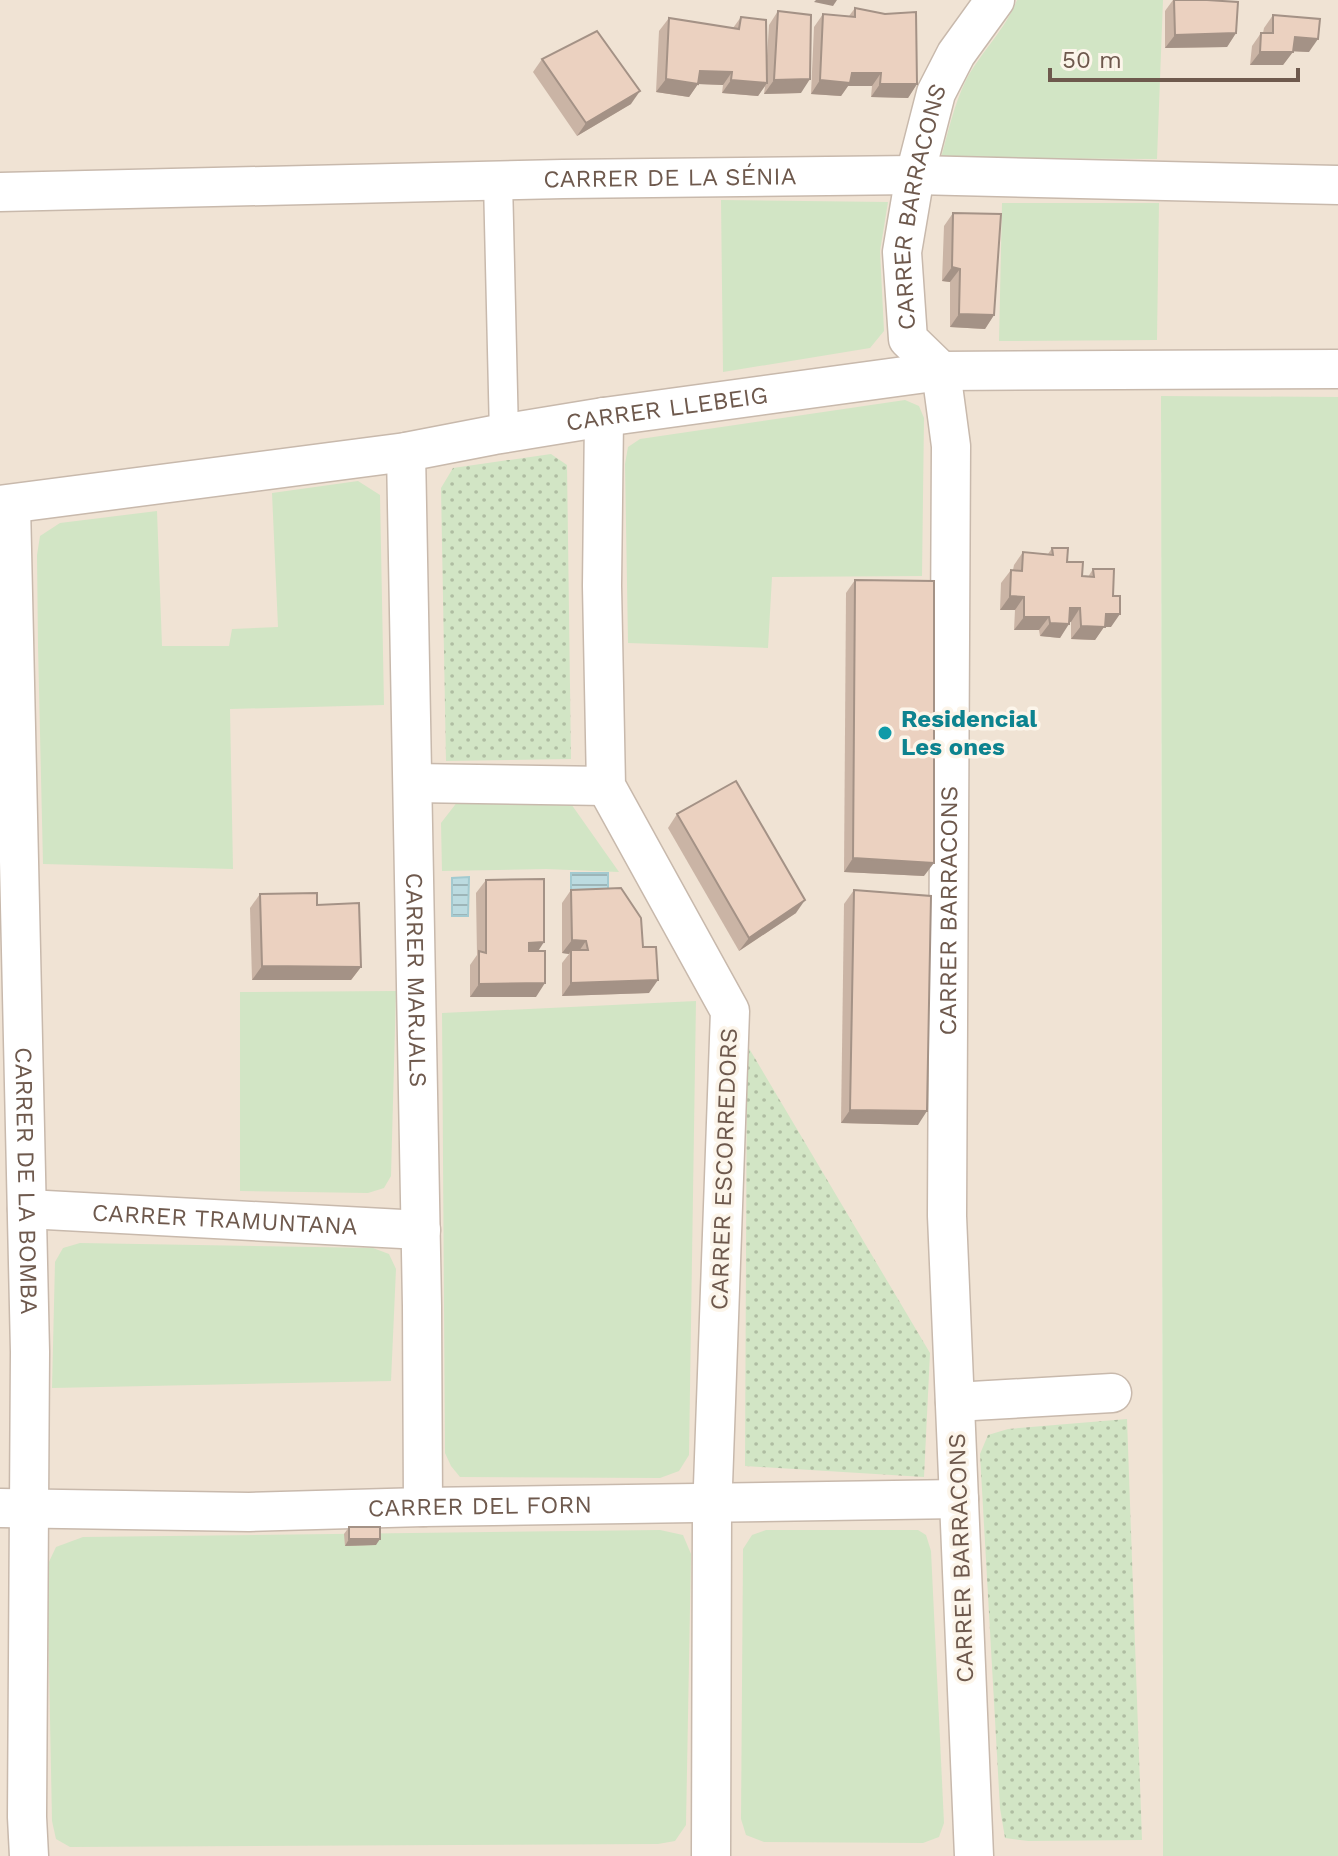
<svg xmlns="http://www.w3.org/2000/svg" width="1338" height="1856" font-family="'Work Sans',sans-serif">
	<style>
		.residential { fill: #f0e3d4 }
		.grass { fill: #d2e5c5 }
		.park { fill: url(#park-dots) }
		.water { fill: url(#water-rules); stroke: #a3cad0; stroke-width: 2 }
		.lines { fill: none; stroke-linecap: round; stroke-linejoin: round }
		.pedestrian-casing { stroke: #c8b9ac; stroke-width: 31 }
		.minor-casing { stroke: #c8b9ac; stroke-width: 41 }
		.pedestrian { stroke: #fff; stroke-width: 28 }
		.minor { stroke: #fff; stroke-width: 38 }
		.wall { fill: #cab4a5 }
		.shaded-wall { fill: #a49286 }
		.building { fill: #ebd1c0; stroke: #a49286; stroke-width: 2 }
		.culture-dot { fill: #0f9aa8; stroke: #fcf5ea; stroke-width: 3 }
		.labels { text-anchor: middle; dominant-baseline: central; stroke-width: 7; stroke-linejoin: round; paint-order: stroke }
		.street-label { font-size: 24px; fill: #6e594d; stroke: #fcf5ea }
		.culture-label { font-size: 24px; font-weight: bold; fill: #0d838f; stroke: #fcf5ea; text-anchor: start }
	</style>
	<defs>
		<pattern id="park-dots" width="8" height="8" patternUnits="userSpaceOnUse" patternTransform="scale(2)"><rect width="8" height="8" fill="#d2e5c5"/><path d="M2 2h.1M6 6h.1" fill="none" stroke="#afbda2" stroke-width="1.8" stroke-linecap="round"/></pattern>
		<pattern id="water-rules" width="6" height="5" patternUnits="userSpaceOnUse" patternTransform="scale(2)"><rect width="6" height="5" fill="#bcdbe0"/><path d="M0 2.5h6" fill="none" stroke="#9db5b8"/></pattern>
	</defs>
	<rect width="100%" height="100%" fill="#f9f1e5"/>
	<!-- residential -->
	<polygon class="residential" points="0,0 1338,0 1338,397 1161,397 1163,1856 0,1856"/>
	<!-- grass -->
	<g class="grass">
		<path d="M1017,0H1163L1157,159L941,158C948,132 954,105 966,80C981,52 1005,30 1017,0Z"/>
		<polygon points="721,200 888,202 880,251 884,331 870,348 723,372"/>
		<polygon points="1002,203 1159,203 1157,340 999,341"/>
		<polygon points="1161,396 1338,397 1338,1856 1163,1856"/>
		<polygon points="905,400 919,406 924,418 922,576 772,577 768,648 628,643 625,464 628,447 640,439"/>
		<polygon points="358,481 380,495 384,705 230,709 233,869 43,864 38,646 37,555 40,536 60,523 157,511 162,646 229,646 232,629 278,627 272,493"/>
		<polygon points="458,801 569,801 619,872 546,869 442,871 441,823"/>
		<polygon points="396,991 391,1176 384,1188 368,1193 240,1191 240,992"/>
		<polygon points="696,1001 689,1455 679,1471 660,1478 460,1477 451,1466 445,1453 442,1013"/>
		<polygon points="80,1243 373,1248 389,1254 396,1269 391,1381 52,1388 55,1262 63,1248"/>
		<polygon points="660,1530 683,1535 691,1554 686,1825 675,1841 658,1844 70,1847 56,1839 52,1821 47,1566 56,1547 83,1537"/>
		<polygon points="766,1530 918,1530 926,1535 931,1551 944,1823 939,1837 923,1843 764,1842 746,1835 741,1819 743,1549 752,1535"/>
	</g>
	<!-- park -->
	<g class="park">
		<polygon points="551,454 567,465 571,759 446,761 441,488 453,468"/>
		<polygon points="747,1045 930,1353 924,1477 745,1466"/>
		<polygon points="1127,1419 1142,1840 1028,1841 1005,1838 1000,1808 980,1454 988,1435 1008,1429"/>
	</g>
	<!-- water -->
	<g class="water">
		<rect x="571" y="873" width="37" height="18"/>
		<polygon points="469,877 468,916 452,916 452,878"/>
	</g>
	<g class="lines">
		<!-- pedestrian casing -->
		<g class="pedestrian-casing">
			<polyline id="pedestrian" points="498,181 504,434"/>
		</g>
		<!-- minor casing -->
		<g class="minor-casing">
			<g id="minor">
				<path id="s1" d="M0,192L563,179L915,175L1338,185"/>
				<polyline points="604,417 602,586 606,786 730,1011 712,1513 711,1856"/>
				<path id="s2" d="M406,452L422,1306L423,1507"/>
				<path id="s3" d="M0,505L406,452L494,435L604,417L941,371L1338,369"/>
				<path id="s4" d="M11,505L30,1352L27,1817L29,1856"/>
				<polyline points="413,783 606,786"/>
				<path id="s5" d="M27,1209L421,1230"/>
				<polyline points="955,1402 1112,1393"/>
				<path id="s6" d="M0,1508L249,1512L423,1507L959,1499"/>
				<path id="s7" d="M974,1856L947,1216L951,446L941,371L908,339L902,252L915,175L936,93L956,54L995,0"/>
			</g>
		</g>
		<!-- pedestrian -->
		<use href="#pedestrian" class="pedestrian"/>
		<!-- minor -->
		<use href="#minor" class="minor"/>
	</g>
	<!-- wall -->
	<g class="wall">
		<polygon points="1173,0 1174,0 1236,33 1227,47 1165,48 1165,11"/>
		<polygon points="855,8 917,84 908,98 871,97 872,86 848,86 841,96 811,94 814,27 823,14 849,16"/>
		<polygon points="778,11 801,93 764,94 765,86 758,96 722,93 723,85 698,84 689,97 656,92 659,31 669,18 733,28 741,17 767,56 769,25"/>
		<polygon points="1273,15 1309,52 1293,51 1283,65 1250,65 1252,46 1261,33 1263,33 1264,28"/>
		<polygon points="542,59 631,104 577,136 533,72"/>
		<polygon points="953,213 994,315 985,329 950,327 950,282 942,281 944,226"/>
		<polygon points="1052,548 1082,576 1088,577 1093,569 1111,627 1104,627 1095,640 1071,639 1071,622 1069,622 1060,638 1040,636 1039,630 1014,630 1015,610 1000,610 1001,583 1011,570 1013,570 1014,565 1023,552 1048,554"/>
		<polygon points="855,580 924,876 844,872 846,593"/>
		<polygon points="677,814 796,913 739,951 668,828"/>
		<polygon points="486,880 538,951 536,997 470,997 470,965 477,955 476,893"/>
		<polygon points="571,890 643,947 649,993 562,996 562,963 569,954 562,953 562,903"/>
		<polygon points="854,890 918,1125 841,1123 844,904"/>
		<polygon points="260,894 317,905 361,967 351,980 252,980 250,908"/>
		<polygon points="349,1527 376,1545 345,1546 344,1534"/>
	</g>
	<!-- shaded-wall -->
	<g class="shaded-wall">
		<polygon points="816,0 837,0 833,6 814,2"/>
		<polygon points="1236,33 1227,47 1165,48 1175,35"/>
		<polygon points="1295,37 1318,39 1309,52 1286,51"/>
		<polygon points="1260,52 1293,52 1283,65 1250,65"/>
		<polygon points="700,71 732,72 723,85 698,84 689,97 656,92 666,79"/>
		<polygon points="852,73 881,73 872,86 848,86 841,96 811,94 820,80"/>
		<polygon points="810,79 801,93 764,94 774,80"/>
		<polygon points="731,80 767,83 758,96 722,93"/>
		<polygon points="880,84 917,84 908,98 871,97"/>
		<polygon points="640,91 631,104 577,136 586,123"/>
		<polygon points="952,267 960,269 950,282 942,281"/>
		<polygon points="959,314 994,315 985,329 950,327"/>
		<polygon points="1010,596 1024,597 1015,610 1000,610"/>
		<polygon points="1070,608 1080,608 1071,622 1061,621"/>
		<polygon points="1106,614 1120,614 1111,627 1104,627 1095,640 1071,639 1081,626"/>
		<polygon points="1024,617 1049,617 1039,630 1014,630"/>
		<polygon points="1050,623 1069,624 1060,638 1040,636"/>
		<polygon points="853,858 934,863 924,876 844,872"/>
		<polygon points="805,900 796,913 739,951 749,938"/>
		<polygon points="572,940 586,941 577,954 571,950 569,954 562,953"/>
		<polygon points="544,942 535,956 520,956 529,943"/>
		<polygon points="262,966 361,967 351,980 252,980"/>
		<polygon points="658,980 649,993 562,996 571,983"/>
		<polygon points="545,983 536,997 470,997 479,984"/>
		<polygon points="850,1110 927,1111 918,1125 841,1123"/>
		<polygon points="349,1539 380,1539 376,1545 345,1546"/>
	</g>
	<!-- building -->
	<g class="building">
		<polygon points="1174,0 1207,0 1238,2 1236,33 1175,35"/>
		<polygon points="855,8 885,14 916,12 917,84 880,84 881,73 852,73 850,83 820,80 823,14 855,17"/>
		<polygon points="778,11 811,15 810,79 774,80"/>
		<polygon points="1273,15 1320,19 1318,39 1295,37 1293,52 1260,52 1261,33 1273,33"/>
		<polygon points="741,17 766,20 767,83 731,80 732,72 700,71 698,84 666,79 669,18 739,29"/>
		<polygon points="597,31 640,91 586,123 542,59"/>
		<polygon points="953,213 1001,214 994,315 959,314 960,269 952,267"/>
		<polygon points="1052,548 1068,548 1067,562 1083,562 1082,576 1094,577 1093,569 1114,569 1113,596 1120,596 1120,614 1106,614 1105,627 1081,626 1080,608 1070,608 1069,624 1050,623 1049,617 1024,617 1024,597 1010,596 1011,570 1022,571 1023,552 1053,555"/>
		<polygon points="855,580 934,581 934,863 853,858"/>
		<polygon points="736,781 805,900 749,938 677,814"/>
		<polygon points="544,879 544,942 529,943 529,951 545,951 545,983 479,984 479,951 486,953 486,880"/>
		<polygon points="621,888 641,918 643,947 656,947 658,980 571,983 571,950 588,950 586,941 572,940 571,890"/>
		<polygon points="854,890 931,896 927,1111 850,1110"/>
		<polygon points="317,893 317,905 359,903 361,967 262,966 260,894"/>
		<rect x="349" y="1527" width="31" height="12"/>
	</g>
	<!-- markers -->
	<circle class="culture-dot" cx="885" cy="733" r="8"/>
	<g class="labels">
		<!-- street labels -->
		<g class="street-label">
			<text stroke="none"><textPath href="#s1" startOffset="670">CARRER DE LA SÉNIA</textPath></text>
			<text stroke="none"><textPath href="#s7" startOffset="1666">CARRER BARRACONS</textPath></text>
			<text stroke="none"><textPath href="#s3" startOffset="674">CARRER LLEBEIG</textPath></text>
			<text stroke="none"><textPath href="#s7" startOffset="946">CARRER BARRACONS</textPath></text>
			<text stroke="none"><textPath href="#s2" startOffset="528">CARRER MARJALS</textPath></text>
			<text transform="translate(724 1169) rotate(-88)">CARRER ESCORREDORS</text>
			<text stroke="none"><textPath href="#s4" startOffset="676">CARRER DE LA BOMBA</textPath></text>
			<text stroke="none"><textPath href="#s5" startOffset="198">CARRER TRAMUNTANA</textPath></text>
			<text stroke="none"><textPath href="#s6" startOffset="480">CARRER DEL FORN</textPath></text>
			<text transform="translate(961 1558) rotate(-92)">CARRER BARRACONS</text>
		</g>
		<!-- culture labels -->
		<g class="culture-label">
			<text x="901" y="719">Residencial<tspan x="901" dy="28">Les ones</tspan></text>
		</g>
	</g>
	<!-- scale -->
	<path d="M1050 68v12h248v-12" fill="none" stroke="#6e594d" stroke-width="4"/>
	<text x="1062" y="68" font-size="24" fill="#6e594d" stroke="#fcf5ea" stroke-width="6" paint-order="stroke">50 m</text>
</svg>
